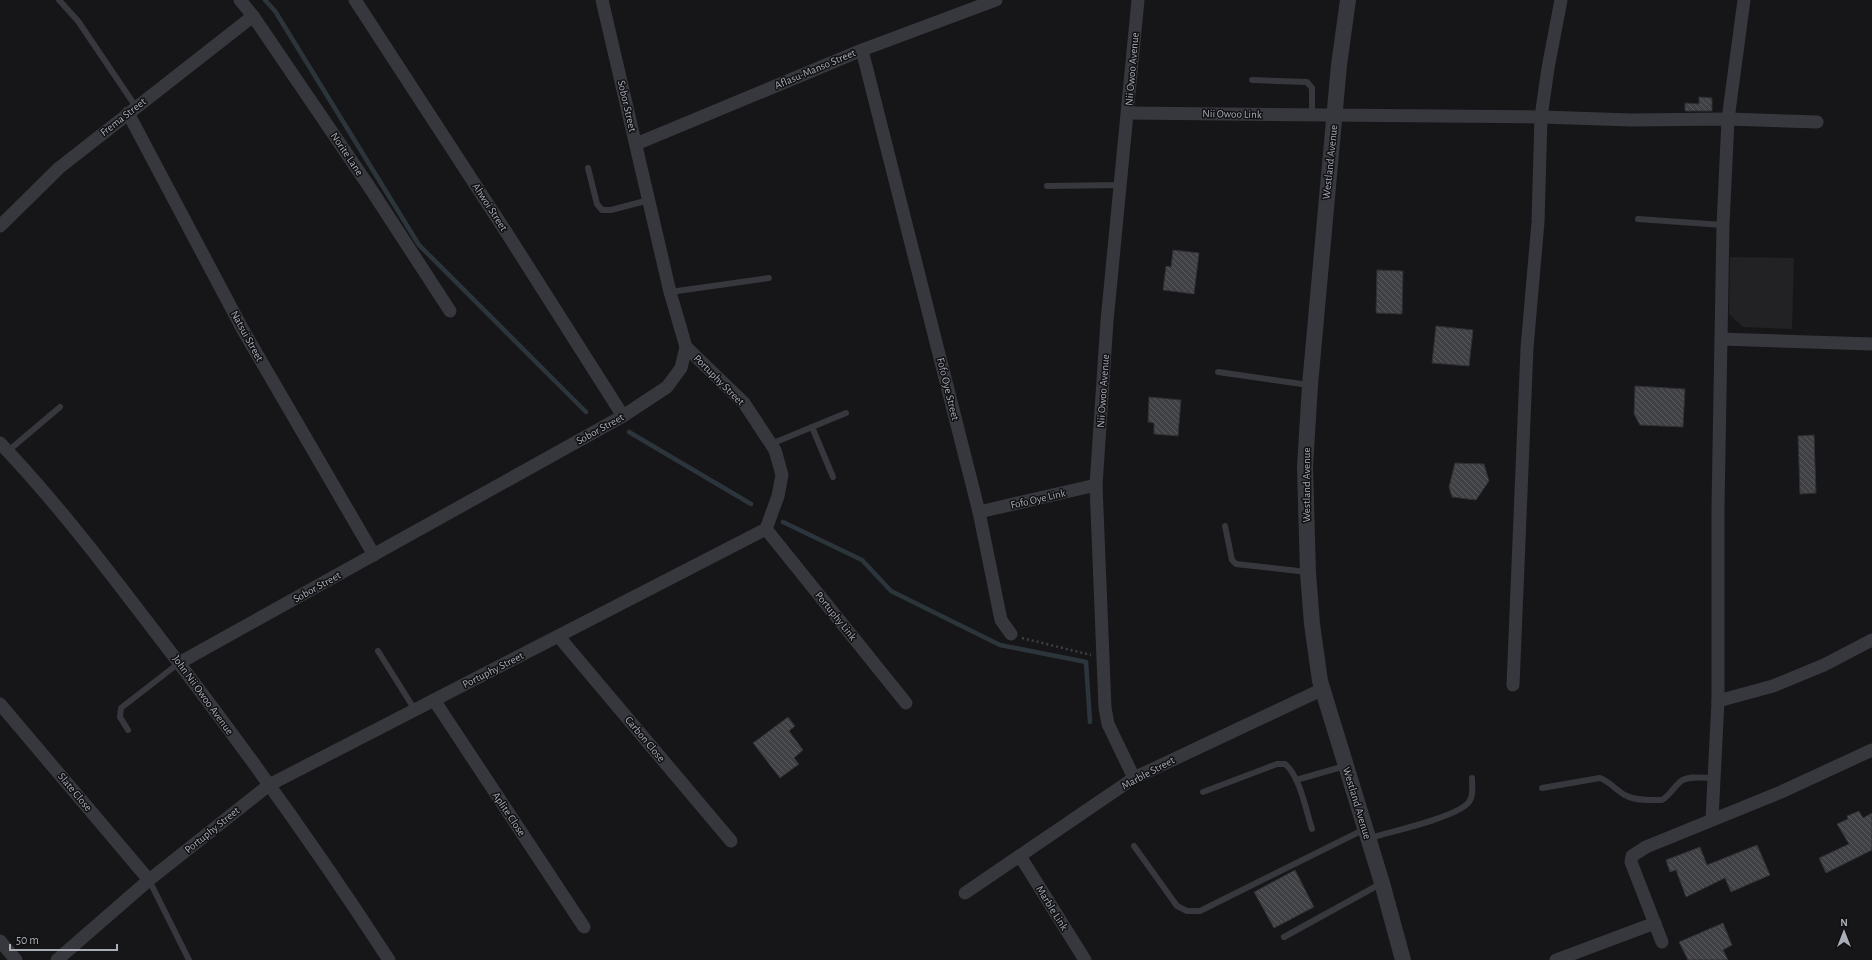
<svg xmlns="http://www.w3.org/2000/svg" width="1872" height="960" font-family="'Alegreya Sans',sans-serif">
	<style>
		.built { fill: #222225 }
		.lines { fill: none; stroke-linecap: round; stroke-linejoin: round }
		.stream { stroke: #2c353c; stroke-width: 4.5 }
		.building { fill: url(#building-back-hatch); stroke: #303034 }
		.path { stroke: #3d3f44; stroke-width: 2.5; stroke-dasharray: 2 3; stroke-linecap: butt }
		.service { stroke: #37383d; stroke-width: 6 }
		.minor { stroke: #37383d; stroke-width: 13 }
		.tertiary { stroke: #37383d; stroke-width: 16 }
		.labels { text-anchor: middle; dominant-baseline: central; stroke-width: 3; stroke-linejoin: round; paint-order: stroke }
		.street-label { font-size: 11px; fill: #a8adb8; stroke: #111113 }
	</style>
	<defs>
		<pattern id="building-back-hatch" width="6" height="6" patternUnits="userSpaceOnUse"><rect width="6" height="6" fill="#404145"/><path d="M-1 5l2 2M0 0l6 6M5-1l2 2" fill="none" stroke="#595a5e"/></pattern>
	</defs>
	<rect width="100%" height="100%" fill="#161618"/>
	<!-- built -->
	<polygon class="built" points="1730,257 1794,258 1792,329 1743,327 1729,314"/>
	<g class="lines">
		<!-- stream -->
		<g class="stream">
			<polyline points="265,0 275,11 419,245 586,412"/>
			<polyline points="629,432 751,504"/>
			<polyline points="783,522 862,560 891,591 1000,645 1086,662 1090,722"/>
		</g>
	</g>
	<!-- building -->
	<g class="building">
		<polygon points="1699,97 1712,98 1712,111 1685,111 1685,103 1699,104"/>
		<polygon points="1173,250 1199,253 1194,294 1163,290 1166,266 1171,267"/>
		<polygon points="1377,270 1403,271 1402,314 1376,313"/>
		<polygon points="1436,326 1473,330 1469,366 1432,363"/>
		<polygon points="1635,386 1685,389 1683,427 1640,425 1634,414"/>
		<polygon points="1149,397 1181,400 1178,436 1154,434 1154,423 1148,422"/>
		<polygon points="1814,435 1816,493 1800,494 1798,436"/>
		<polygon points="1455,463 1484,464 1489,481 1476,500 1452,497 1449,487"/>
		<polygon points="788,717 795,726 789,731 803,750 794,758 799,764 780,778 753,743"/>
		<polygon points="1859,811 1863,818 1872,813 1872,850 1826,873 1819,858 1849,844 1837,824 1848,819 1847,816"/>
		<polygon points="1757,845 1770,875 1731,892 1725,878 1686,897 1676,870 1670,872 1666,860 1700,847 1707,865"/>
		<polygon points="1295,870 1314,907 1274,928 1254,892"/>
		<polygon points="1723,923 1732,945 1723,950 1728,960 1688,960 1679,942"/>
	</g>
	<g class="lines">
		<!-- path -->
		<polyline class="path" points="1022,638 1091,655"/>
		<!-- service -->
		<g class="service">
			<polyline points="59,0 78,21 136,107"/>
			<polyline points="1252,80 1307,82 1312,88 1312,115"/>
			<polyline points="588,168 597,204 602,210 611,210 649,200"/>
			<polyline points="1047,186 1121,185"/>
			<polyline points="1638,219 1723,225"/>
			<polyline points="670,292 769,278"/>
			<polyline points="1218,372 1309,385"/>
			<polyline points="812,427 833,477"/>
			<polyline points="771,444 846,413"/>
			<polyline points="8,451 60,407"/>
			<polyline points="1225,526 1232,560 1236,564 1307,572"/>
			<polyline points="378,651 415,710"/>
			<polyline points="128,730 120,717 121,708 179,663"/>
			<polyline points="1296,780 1345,766"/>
			<path d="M1542,788L1600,778C1611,782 1617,792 1627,796C1637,801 1651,800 1662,800C1670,795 1673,788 1680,782C1687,775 1705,778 1714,778"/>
			<path d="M1203,792L1277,764H1285C1300,776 1306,811 1312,829"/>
			<path d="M1370,838C1389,832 1458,817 1469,802C1474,795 1472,786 1472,778"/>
			<polyline points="1134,846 1177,906 1187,911 1200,911 1365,829"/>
			<polyline points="149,880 189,960"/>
			<polyline points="1284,937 1382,883"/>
		</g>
		<!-- minor -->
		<g class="minor">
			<polyline points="240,0 253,16 368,185 450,311"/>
			<polyline points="355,0 508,235 623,416"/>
			<polyline points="862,50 979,512 1001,620 1011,634"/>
			<polyline points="128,113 243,330 374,555"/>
			<polyline points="1128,113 1541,117 1631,120 1728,119 1817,122"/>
			<polyline points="636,144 862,50 996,0"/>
			<polyline points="0,226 59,168 253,16"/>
			<polyline points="1721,339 1872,344"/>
			<path d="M0,443C58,504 108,570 159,637C240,742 317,849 389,960"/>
			<polyline points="979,512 1096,485"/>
			<polyline points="766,529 906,703"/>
			<polyline points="559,637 731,841"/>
			<polyline points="179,663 623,416 667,387 681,368 686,347 670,292 602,0"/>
			<polyline points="1513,685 1527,348 1538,222 1541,117 1548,68 1561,0"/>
			<polyline points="434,700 584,927"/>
			<polyline points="1718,701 1773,686 1824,665 1872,640"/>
			<polyline points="0,704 149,880"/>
			<polyline points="1134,778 1108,724 1105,708 1096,485 1107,321 1138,0"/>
			<polyline points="1712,819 1718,701 1718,506 1723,225 1728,119 1744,0"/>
			<polyline points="1020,856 1085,960"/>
			<polyline points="965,893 1134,778 1323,689"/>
			<polyline points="0,941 16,960"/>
			<polyline points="1662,942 1631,862 1632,856 1646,847 1781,792 1872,750"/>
			<polyline points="57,960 149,880 269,785 766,529 778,496 782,475 775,450 744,403 686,347"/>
			<polyline points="1556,960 1655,923"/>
		</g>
		<!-- tertiary -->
		<polyline class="tertiary" points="1348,0 1339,65 1310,385 1305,467 1308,573 1312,624 1320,681 1382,883 1403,960"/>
	</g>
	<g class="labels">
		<!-- street labels -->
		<g class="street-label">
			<text transform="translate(815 69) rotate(-23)">Aflasu-Manso Street</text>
			<text transform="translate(1132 69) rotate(-85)">Nii Owoo Avenue</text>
			<text transform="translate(627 106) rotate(77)">Sobor Street</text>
			<text transform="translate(1232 114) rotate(1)">Nii Owoo Link</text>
			<text transform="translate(123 117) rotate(-38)">Frema Street</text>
			<text transform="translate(347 154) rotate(56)">Norite Lane</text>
			<text transform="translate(1330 162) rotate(-84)">Westland Avenue</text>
			<text transform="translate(490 207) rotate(57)">Ahwoi Street</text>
			<text transform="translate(247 336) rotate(61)">Natsui Street</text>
			<text transform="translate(719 380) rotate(45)">Portuphy Street</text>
			<text transform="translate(948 389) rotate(76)">Fofo Oye Street</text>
			<text transform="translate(1103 391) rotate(-86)">Nii Owoo Avenue</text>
			<text transform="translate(600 429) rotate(-29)">Sobor Street</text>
			<text transform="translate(1306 485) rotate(-90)">Westland Avenue</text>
			<text transform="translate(1038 499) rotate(-13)">Fofo Oye Link</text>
			<text transform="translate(317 587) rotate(-29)">Sobor Street</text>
			<text transform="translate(836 616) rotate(51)">Portuphy Link</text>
			<text transform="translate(493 670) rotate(-27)">Portuphy Street</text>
			<text transform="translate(203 695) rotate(54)">John Nii Owoo Avenue</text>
			<text transform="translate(645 739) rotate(50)">Carbon Close</text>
			<text transform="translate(1148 773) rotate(-28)">Marble Street</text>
			<text transform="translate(75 792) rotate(50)">Slate Close</text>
			<text transform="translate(1357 803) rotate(73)">Westland Avenue</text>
			<text transform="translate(509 814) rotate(56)">Aplite Close</text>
			<text transform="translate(212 830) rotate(-39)">Portuphy Street</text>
			<text transform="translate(1052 908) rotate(58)">Marble Link</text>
		</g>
	</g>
	<!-- north arrow -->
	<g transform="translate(1844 932)" stroke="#111113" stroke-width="3" paint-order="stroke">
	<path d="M0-3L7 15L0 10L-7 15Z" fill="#a8adb8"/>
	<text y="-6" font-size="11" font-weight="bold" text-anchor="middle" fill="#a8adb8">N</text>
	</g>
	<!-- scale -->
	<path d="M10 944v6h107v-6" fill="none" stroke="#a8adb8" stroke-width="2"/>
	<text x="16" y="944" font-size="12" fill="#a8adb8" stroke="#111113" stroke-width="3" paint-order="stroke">50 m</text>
</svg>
